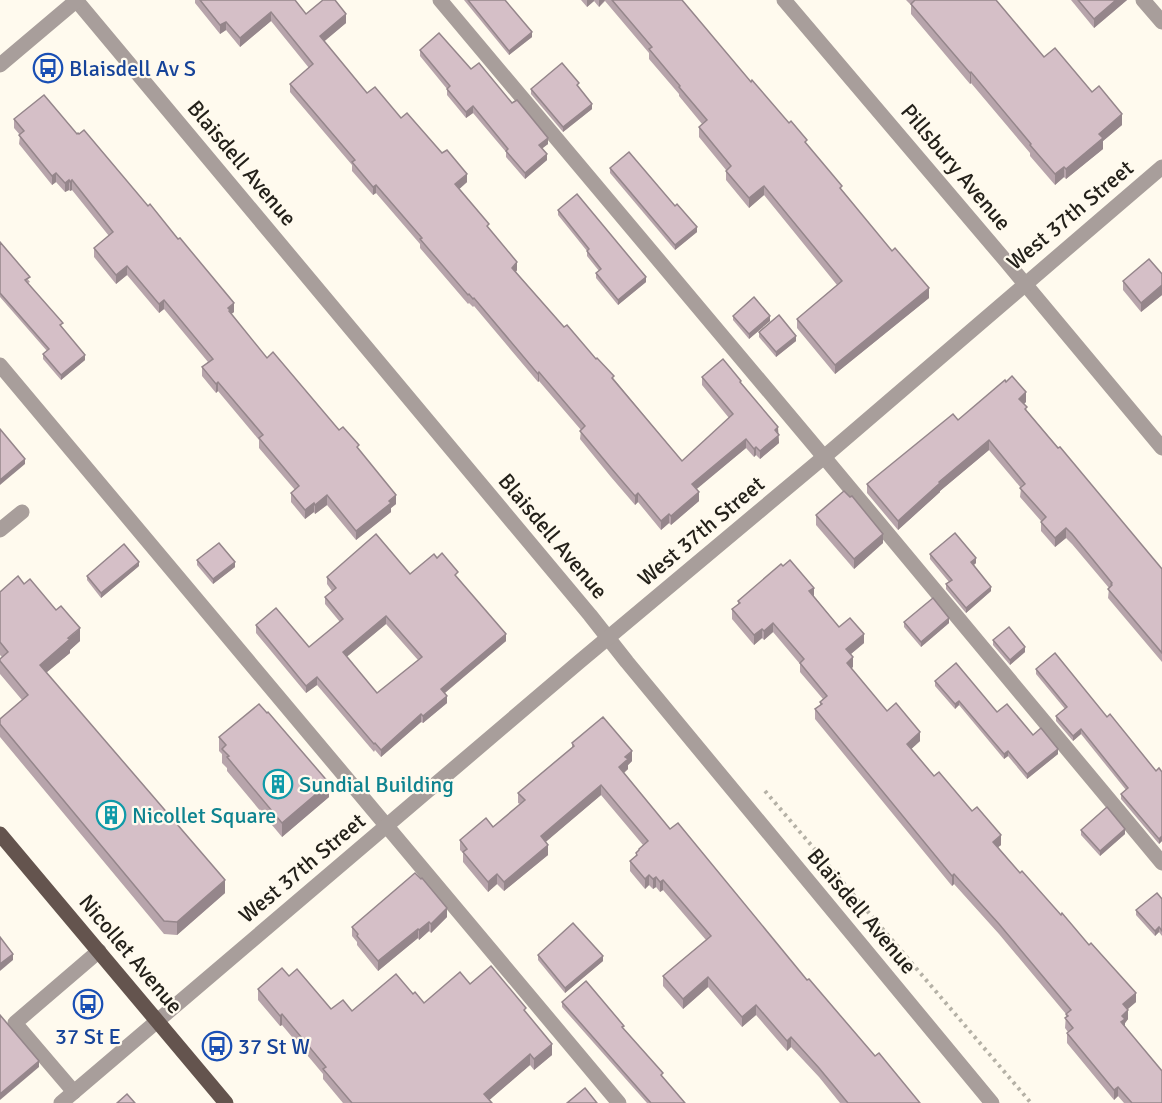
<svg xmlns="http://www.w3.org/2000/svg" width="1162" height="1103" font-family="Signika,sans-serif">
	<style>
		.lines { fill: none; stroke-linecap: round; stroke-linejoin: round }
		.path { stroke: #b5b1a6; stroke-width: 4; stroke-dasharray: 3 4.5; stroke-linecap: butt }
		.minor { stroke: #a89e9b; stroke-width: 15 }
		.major { stroke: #64544e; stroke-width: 15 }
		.wall { fill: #b7a4ab; fill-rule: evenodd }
		.shaded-wall { fill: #95868b }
		.building { fill: #d5bfc7; stroke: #95868b; stroke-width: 1.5; fill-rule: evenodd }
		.labels { text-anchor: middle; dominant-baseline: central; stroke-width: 4.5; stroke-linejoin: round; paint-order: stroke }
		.transit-label { font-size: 22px; fill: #164399; stroke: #fffaee; text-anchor: start }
		.street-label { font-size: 22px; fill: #24211a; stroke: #fffaee }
		.culture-label { font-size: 22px; fill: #0d838f; stroke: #fffaee; text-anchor: start }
	</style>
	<rect width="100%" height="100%" fill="#fffaee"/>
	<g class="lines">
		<!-- path -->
		<polyline class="path" points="765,791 1031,1103"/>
		<!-- minor -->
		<g class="minor">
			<polyline points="76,0 590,615 627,662 992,1103"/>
			<polyline points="440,0 824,457 1162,863"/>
			<polyline points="784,0 1005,260 1162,448"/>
			<polyline points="1143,0 1162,22"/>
			<polyline points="0,65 77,0"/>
			<polyline points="0,365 619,1103"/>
			<polyline points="0,530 22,512"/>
			<polyline points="74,1092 15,1023 99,951"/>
			<polyline points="61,1103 579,662 824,457 1162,167"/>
		</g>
		<!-- major -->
		<polyline class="major" points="0,834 226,1103"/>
	</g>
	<!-- wall -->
	<g class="wall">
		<polygon points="195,0 295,0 306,14 346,23 324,41 367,93 401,118 467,182 459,189 489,228 517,270 516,272 564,327 596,359 614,379 682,461 729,418 702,385 702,377 741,383 778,434 779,443 760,459 756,455 754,457 746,448 696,489 699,501 671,525 669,523 661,530 638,502 635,505 611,477 580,439 581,430 539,381 538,382 474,306 473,307 469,303 468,304 420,248 420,244 376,193 373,195 352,171 352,165 290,92 290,84 309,68 271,21 240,47 226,30 220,34 195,3"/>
		<polygon points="464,0 505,0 532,37 509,55"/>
		<polygon points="581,0 682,0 751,82 807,145 842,190 929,298 835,374 797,328 797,319 837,285 764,195 749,208 726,180 726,170 699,137 699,127 702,124 679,96 679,94 649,59 649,53 605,1 599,7 594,1 587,7"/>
		<polygon points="906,0 996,0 1044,57 1092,92 1122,125 1103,141 1103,149 1066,179 1064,177 1055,185 1030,156 1030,153 971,83 970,84 911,14 911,5"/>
		<polygon points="1071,0 1127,0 1094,28"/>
		<polygon points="420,50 471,69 512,103 548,144 542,148 547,160 525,179 506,157 506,152 473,113 466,118 447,95 447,89 420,56"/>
		<polygon points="579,88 592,109 563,132 531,94 531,89"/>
		<polygon points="14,119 77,134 234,312 231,314 267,358 359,450 396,504 391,508 391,512 356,540 327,505 315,514 314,512 305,519 291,502 291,493 295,490 259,448 259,440 218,391 216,393 202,376 202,367 208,362 164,309 159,313 127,275 116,284 94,257 94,248 109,236 72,190 70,191 69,190 65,192 56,182 52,185 19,144 20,135 14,128"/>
		<polygon points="610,168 697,232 675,250 610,173"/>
		<polygon points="558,210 646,282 618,305 596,278 596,273 599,271 587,256 587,251 558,215"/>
		<polygon points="0,242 30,282 28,283 63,328 85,360 61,380 43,359 43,354 47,351 0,297"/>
		<polygon points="1162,274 1162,295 1141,312 1123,290 1123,281"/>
		<polygon points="733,316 770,321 749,339 733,320"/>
		<polygon points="759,332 796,341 776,357 759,337"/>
		<polygon points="1026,402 1024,404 1027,411 1162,569 1162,662 1108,598 1109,588 1072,544 1066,538 1055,547 1041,531 1041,521 1020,497 1021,488 989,450 940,491 940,492 898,530 867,493 867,484 958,420"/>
		<polygon points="816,515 883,543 854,569 816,525"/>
		<polygon points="930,554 976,563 974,565 991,591 966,613 946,589 946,584 949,582 930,559"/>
		<polygon points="197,560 235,567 213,584 197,565"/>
		<polygon points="139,566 101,598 87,580 87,576"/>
		<path d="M410,574L458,578L506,641L445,693L447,703L423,723L421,722L381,757L375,750L374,752L317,685L306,693L256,633V625L309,647L340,622L325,604V597L332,591L327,584V577ZM386,624L418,660L377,693L346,657Z"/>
		<polygon points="24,584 80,641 70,650 70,653 46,672 225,893 177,935 164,934 0,737 0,719 22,700 0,674 0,659 2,657 0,655 0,592"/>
		<polygon points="814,596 839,627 864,643 851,654 853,667 851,668 887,711 920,741 911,749 934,776 972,811 1001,845 998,847 1020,873 1136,1002 1128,1009 1128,1019 1125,1023 1125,1026 1162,1103 1124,1103 1118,1096 1114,1100 1067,1043 1067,1033 1068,1032 1065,1028 1066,1014 999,934 954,884 952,886 815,719 815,709 820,705 820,702 823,699 800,672 800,664 773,632 764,640 762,638 754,645 732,619 732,609 738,604 738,601"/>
		<polygon points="904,622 949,623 921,647 904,627"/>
		<polygon points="993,640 1025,652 1010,665 993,645"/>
		<polygon points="1036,669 1107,717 1156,771 1162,772 1162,841 1159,844 1121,799 1121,794 1126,790 1081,734 1073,741 1056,721 1056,716 1065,709 1036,674"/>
		<polygon points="935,681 997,712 1033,735 1058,754 1027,779 1008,756 1004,759 959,705 955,709 935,686"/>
		<polygon points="219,737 329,797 282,837 227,771 227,768 222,763 222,754 219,751"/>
		<polygon points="572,743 632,761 628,765 628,769 624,773 670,829 875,1056 920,1103 840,1103 819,1077 791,1047 787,1051 756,1015 742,1027 708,987 683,1009 663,986 663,976 706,940 663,890 660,892 656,887 653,889 649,885 645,889 630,871 630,861 636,857 636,853 643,845 601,795 545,842 548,855 504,891 497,884 488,892 463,862 463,853 460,850 460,840 493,827 520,804 518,803 518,793 572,748"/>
		<polygon points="1081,830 1125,834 1100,856 1081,835"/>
		<polygon points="1162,899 1162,936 1159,932 1155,936 1136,915 1136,910"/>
		<polygon points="447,917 431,933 429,931 419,940 418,938 378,971 357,945 357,942 352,936 352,927"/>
		<polygon points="538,955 603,961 565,993 538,960"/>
		<polygon points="289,976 331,1009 352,1011 413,994 424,1003 470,984 526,1013 552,1055 534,1070 530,1065 489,1100 492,1103 343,1103 323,1079 323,1074 282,1025 280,1026 258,1000 258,989"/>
		<polygon points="562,1002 624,1029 663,1078 685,1103 647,1103 562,1007"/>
	</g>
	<!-- shaded-wall -->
	<g class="shaded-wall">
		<polygon points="587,0 594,0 594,1 587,7"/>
		<polygon points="599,0 605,0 599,7"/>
		<polygon points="1116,0 1127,0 1094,28 1094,19"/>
		<polygon points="271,12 271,21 240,47 240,38"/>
		<polygon points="346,14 346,23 320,45 320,36"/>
		<polygon points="226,22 226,30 220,34 220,25"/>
		<polygon points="532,32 532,37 509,55 509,51"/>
		<polygon points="971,72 971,83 970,84 970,73"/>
		<polygon points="592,104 592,109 563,132 563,127"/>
		<polygon points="473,106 473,113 466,118 466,112"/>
		<polygon points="1122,114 1122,125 1103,141 1103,149 1066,179 1066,169 1099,134"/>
		<polygon points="548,138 548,144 539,151 539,145"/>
		<polygon points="547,154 547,160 525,179 525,173"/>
		<polygon points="1064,167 1064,177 1055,185 1055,174"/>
		<polygon points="56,173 56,182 52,185 52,176"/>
		<polygon points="467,174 467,182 455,193 455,184"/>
		<polygon points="69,180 69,190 65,192 65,183"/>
		<polygon points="72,180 72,190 70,191 70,182"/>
		<polygon points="376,185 376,193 373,195 373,187"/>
		<polygon points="764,186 764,195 749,208 749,198"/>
		<polygon points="697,227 697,232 675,250 675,245"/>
		<polygon points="517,262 517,270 512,277 512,268"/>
		<polygon points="127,266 127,275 116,284 116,275"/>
		<polygon points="646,277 646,282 618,305 618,300"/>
		<polygon points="1162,285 1162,295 1141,312 1141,303"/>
		<polygon points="929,288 929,298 835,374 835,365"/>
		<polygon points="164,300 164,309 159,313 159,304"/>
		<polygon points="234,303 234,312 230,315 228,308"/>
		<polygon points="770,316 770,321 749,339 749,334"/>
		<polygon points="796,336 796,341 776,357 776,352"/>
		<polygon points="85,355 85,360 61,380 61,375"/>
		<polygon points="539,372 539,381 538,382 538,374"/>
		<polygon points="218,382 218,391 216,393 216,384"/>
		<polygon points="1026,392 1026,402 1019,408 1019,399"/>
		<polygon points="778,427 779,443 760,459 760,451 775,430"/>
		<polygon points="746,439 746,448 692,493 692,484"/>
		<polygon points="989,440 989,450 940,491 940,492 898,530 898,521 939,482"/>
		<polygon points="756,447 756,455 754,457 754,449"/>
		<polygon points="25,459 25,464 0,485 0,480"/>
		<polygon points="699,492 699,501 671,525 671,516"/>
		<polygon points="638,493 638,502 635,505 635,496"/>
		<polygon points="327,495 327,505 315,514 315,505"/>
		<polygon points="396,495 396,504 391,508 391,512 356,540 356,531"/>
		<polygon points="314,503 314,512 305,519 305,510"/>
		<polygon points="669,514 669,523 661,530 661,521"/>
		<polygon points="1066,528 1066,538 1055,547 1055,538"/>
		<polygon points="883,534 883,543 854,569 854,559"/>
		<polygon points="976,558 976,563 971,567 971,562"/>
		<polygon points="139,562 139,566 101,598 101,593"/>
		<polygon points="235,562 235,567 213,584 213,579"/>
		<polygon points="991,587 991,591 966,613 966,608"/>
		<polygon points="814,588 814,597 809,591"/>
		<polygon points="386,616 386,624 343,660 343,652"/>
		<polygon points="949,618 949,623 921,647 921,642"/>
		<polygon points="773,623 773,632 764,640 764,631"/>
		<polygon points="80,628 80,641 70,650 70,653 40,678 40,665"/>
		<polygon points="762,629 762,638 754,645 754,635"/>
		<polygon points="506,634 506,641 441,696 441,689"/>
		<polygon points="864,634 864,643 846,658 846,649"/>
		<polygon points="1025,647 1025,652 1010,665 1010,660"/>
		<polygon points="853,657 853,667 847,672 847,663"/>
		<polygon points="317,677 317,685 306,693 306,686"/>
		<polygon points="447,696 447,703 423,723 423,716"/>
		<polygon points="959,701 959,705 955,709 955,704"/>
		<polygon points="421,714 421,722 381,757 381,750"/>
		<polygon points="1081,729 1081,734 1073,741 1073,736"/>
		<polygon points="920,732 920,741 907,753 907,744"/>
		<polygon points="1058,749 1058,754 1027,779 1027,774"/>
		<polygon points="632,751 632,761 628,765 628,769 619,777 619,767 625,757"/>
		<polygon points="1008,751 1008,756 1004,759 1004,754"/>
		<polygon points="329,783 329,797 282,837 282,823"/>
		<polygon points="601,785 601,795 541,846 541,836"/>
		<polygon points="1125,829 1125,834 1100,856 1100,851"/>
		<polygon points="1001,835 1001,845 993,851 993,842"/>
		<polygon points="1162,836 1162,841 1159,844 1159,839"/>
		<polygon points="548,845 548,855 504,891 504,882"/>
		<polygon points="497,874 497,884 488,892 488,882"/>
		<polygon points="954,874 954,884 952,886 952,876"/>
		<polygon points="649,875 649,885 645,889 645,879"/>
		<polygon points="656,877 656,887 653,889 653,879"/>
		<polygon points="225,880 225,893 177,935 177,922"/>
		<polygon points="663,880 663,890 660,892 660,882"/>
		<polygon points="447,908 447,917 431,933 431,924"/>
		<polygon points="429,922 429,931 419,940 419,930"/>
		<polygon points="1159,927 1159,932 1155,936 1155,931"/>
		<polygon points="418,929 418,938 378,971 378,961"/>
		<polygon points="13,954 13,960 0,971 0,964"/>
		<polygon points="603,956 603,961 565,993 565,988"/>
		<polygon points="708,977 708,987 683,1009 683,999"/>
		<polygon points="1136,993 1136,1002 1123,1013 1123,1004"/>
		<polygon points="756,1005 756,1015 742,1027 742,1017"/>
		<polygon points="1128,1010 1128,1019 1125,1023 1125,1029 1121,1031 1122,1016"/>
		<polygon points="282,1014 282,1025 280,1026 280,1016"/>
		<polygon points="791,1037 791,1047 787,1051 787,1041"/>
		<polygon points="552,1044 552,1055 534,1070 534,1059"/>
		<polygon points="530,1054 530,1065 486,1103 484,1094"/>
		<polygon points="39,1061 39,1067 0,1100 0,1094"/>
		<polygon points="1118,1087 1118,1096 1114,1100 1114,1090"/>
	</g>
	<!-- building -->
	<g class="building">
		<polygon points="200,0 295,0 306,14 323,0 335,0 346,14 320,36 367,93 375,87 401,118 407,113 442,153 447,150 467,174 455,184 489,224 487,226 517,262 512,268 564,327 567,325 596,359 597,358 614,376 612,378 682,461 733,414 702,377 723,359 741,381 740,382 778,427 775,430 779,435 760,451 756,447 754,449 746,439 692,484 699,492 671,516 669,514 661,521 638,493 635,496 611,468 580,431 585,426 539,372 538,374 474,298 473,299 469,294 468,295 420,239 422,238 376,185 373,187 352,162 355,160 290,84 313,64 271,12 240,38 226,22 220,25"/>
		<polygon points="468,0 505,0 532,32 509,51"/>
		<polygon points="612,0 682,0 751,82 752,80 789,123 791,121 807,140 805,142 842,186 840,188 892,251 895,248 929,288 835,365 797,319 842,281 764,186 749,198 726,171 731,166 699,127 707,120 679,87 680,86 649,49 652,47"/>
		<polygon points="915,0 996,0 1044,57 1055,48 1092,92 1099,86 1122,114 1099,134 1103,138 1066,169 1064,167 1055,174 1030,145 1031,144 971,72 970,73 911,4"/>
		<polygon points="1078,0 1116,0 1094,19"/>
		<polygon points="439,33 471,69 479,63 512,103 517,100 548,138 539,145 547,154 525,173 506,151 508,149 473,106 466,112 447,89 450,86 420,50"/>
		<polygon points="562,63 579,83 577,85 592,104 563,127 531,89"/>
		<polygon points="44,95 77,134 78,133 79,134 84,130 148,206 150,204 178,239 180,238 234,303 228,308 230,310 229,311 267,358 273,352 339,430 343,427 359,445 357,447 396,495 389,501 391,503 356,531 327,495 315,505 314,503 305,510 291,493 299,486 259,438 263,435 218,382 216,384 202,367 213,359 164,300 159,304 127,266 116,275 94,248 113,232 72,180 70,182 69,180 65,183 56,173 52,176 19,135 24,131 14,119"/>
		<polygon points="629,152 675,206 677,204 697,227 675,245 610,168"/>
		<polygon points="577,194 646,277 618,300 596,273 601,269 587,251 589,249 558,210"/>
		<polygon points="0,242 30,277 25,280 63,323 60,325 85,355 61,375 43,354 49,349 0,293"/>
		<polygon points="1149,259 1162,274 1162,285 1141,303 1123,281"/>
		<polygon points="754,297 770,316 749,334 733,316"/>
		<polygon points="779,315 796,336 776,352 759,332"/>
		<polygon points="1012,376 1026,392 1019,399 1027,407 1025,409 1058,448 1060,447 1162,569 1162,653 1108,589 1112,585 1111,584 1112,583 1072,534 1066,528 1055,538 1041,522 1046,517 1020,488 1025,484 989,440 939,482 940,483 898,521 867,484 953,414 958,420 1005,380 1006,382"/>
		<polygon points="0,429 25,459 0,480"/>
		<polygon points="844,491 850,497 852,496 883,534 854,559 816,515"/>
		<polygon points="955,533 976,558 971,562 991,587 966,608 946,584 952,580 930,554"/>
		<path d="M376,534L410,574L434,554L437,558L442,553L458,572L455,575L506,634L441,689L447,696L423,716L421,714L381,750L375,743L374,744L317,677L306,686L256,625L276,608L309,647L343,619L325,597L336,588L327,577ZM386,616L422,657L377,693L343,652Z"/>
		<polygon points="219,543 235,562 213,579 197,560"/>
		<polygon points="124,544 139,562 101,593 87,576"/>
		<polygon points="790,560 814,588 809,591 839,627 850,618 864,634 846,649 853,657 847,663 887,711 896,703 920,732 907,744 934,776 939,772 972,811 977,807 1001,835 993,842 1020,873 1022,871 1061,915 1062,913 1089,945 1091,943 1136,993 1123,1004 1128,1010 1122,1016 1125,1019 1121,1022 1162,1071 1162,1103 1132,1103 1118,1087 1114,1090 1067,1033 1073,1028 1065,1018 1068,1016 1066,1014 1071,1010 999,924 954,874 952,876 815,709 822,704 820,702 827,696 800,663 804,659 773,623 764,631 762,629 754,635 732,609 740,603 738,601 781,564 783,566"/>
		<polygon points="18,576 24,584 30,579 56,610 61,606 80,628 68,638 70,639 40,665 225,880 177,922 164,921 0,724 0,719 28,695 0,661 0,659 8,652 0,642 0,592"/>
		<polygon points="933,598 949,618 921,642 904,622"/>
		<polygon points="1009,627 1025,647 1010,660 993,640"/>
		<polygon points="1055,653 1107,717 1110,714 1156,771 1159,768 1162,772 1162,836 1159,839 1121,794 1128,788 1081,729 1073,736 1056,716 1067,707 1036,669"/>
		<polygon points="956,663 997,712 1007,704 1033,735 1041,728 1058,749 1027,774 1008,751 1004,754 959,701 955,704 935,681"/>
		<polygon points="259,704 267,713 268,712 329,783 282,823 227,757 229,756 222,749 226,745 219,737"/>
		<polygon points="603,717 632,751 625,757 628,759 619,767 670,829 678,823 807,980 809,979 875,1056 879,1053 920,1103 848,1103 819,1068 791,1037 787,1041 756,1005 742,1017 708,977 683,999 663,976 711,936 663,880 660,882 656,877 653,879 649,875 645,879 630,861 637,855 636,853 639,850 639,849 648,841 601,785 541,836 548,845 504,882 497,874 488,882 463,852 467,849 460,840 486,818 493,827 525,800 518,793 574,746 572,743"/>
		<polygon points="1107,807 1125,829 1100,851 1081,830"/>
		<polygon points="415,873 421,879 422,878 447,908 431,924 429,922 419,930 418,929 378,961 357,936 358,934 352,927"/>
		<polygon points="1157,893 1162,899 1162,931 1159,927 1155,931 1136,910"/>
		<polygon points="573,923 603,956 565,988 538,955"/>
		<polygon points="0,937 13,954 0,964"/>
		<polygon points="491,966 526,1008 524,1010 552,1044 534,1059 530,1054 484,1094 492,1103 352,1103 323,1069 326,1067 282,1014 280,1016 258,989 282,968 289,976 297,969 331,1009 343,1000 352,1011 396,974 413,994 415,992 424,1003 460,972 470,984"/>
		<polygon points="586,981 624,1026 622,1027 663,1073 661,1075 685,1103 651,1103 562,1002"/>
		<polygon points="0,1015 39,1061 0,1094"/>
		<polygon points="585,1088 597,1103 567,1103"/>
		<polygon points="127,1094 135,1103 117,1103"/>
	</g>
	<!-- icons -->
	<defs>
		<g id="bus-ring" transform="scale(1.5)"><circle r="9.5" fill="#fffaee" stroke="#1a4fb4" stroke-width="1.5"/><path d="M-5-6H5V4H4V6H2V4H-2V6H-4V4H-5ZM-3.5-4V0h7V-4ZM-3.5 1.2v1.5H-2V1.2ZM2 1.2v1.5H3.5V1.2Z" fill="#1a4fb4"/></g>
		<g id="building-ring" transform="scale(1.5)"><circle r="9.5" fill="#fffaee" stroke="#0f9aa8" stroke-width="1.5"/><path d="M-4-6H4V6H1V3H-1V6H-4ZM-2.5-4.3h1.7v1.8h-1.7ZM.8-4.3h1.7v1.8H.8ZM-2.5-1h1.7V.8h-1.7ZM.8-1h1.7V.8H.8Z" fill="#0f9aa8"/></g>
	</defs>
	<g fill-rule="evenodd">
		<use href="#bus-ring" x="48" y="68"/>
		<use href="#building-ring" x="278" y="784"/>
		<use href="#building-ring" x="111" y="815"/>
		<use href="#bus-ring" x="88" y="1004"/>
		<use href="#bus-ring" x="217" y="1046"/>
	</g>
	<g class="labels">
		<!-- transit labels -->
		<g class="transit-label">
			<text x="69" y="68">Blaisdell Av S</text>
			<text x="88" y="1036" text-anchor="middle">37 St E</text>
			<text x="238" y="1046">37 St W</text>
		</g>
		<!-- street labels -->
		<g class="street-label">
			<text transform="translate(242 163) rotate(50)">Blaisdell Avenue</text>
			<text transform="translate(956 167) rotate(50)">Pillsbury Avenue</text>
			<text transform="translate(1070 215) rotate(-40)">West 37th Street</text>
			<text transform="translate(701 531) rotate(-40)">West 37th Street</text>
			<text transform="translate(553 536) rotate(50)">Blaisdell Avenue</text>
			<text transform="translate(302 868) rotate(-40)">West 37th Street</text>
			<text transform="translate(862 911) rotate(50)">Blaisdell Avenue</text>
			<text transform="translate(131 954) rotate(50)">Nicollet Avenue</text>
		</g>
		<!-- culture labels -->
		<g class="culture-label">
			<text x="299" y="784">Sundial Building</text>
			<text x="132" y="815">Nicollet Square</text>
		</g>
	</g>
</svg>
